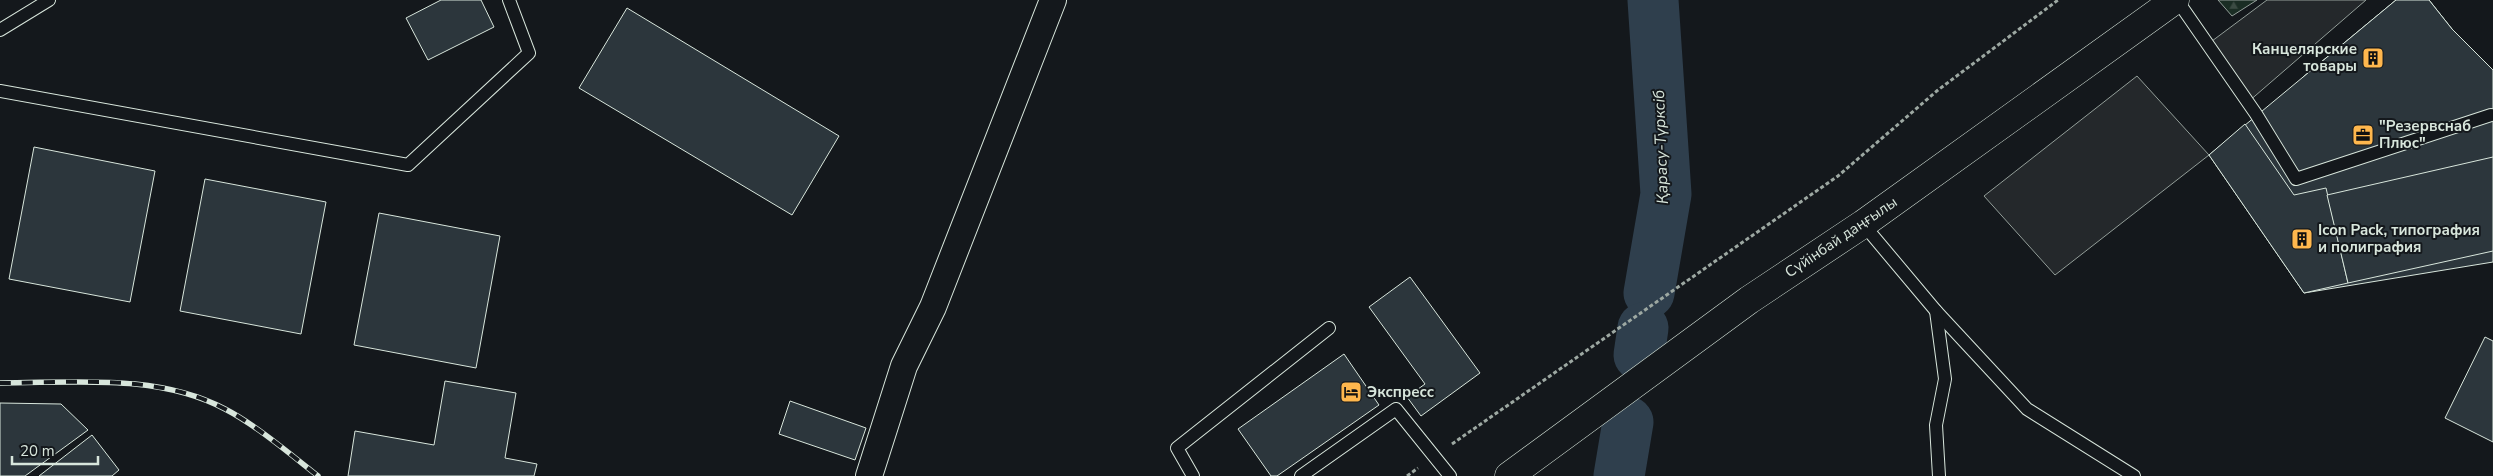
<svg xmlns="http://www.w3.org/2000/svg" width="2493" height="476" font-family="'Nunito Sans',sans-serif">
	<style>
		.forest { fill: url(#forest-firs); stroke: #939e99 }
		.parking { fill: #24282b; stroke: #939e99 }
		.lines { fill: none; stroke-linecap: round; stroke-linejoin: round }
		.river { stroke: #2f3f4d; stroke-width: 51 }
		.building { fill: #2c363c; stroke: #d8e6dc }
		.service-casing { stroke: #d8e6dc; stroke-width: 14 }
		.minor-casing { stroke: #d8e6dc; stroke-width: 28 }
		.primary-casing { stroke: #d8e6dc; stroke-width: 29 }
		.path { stroke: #9da8a2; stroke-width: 3; stroke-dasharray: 4 2.5; stroke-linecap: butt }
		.service { stroke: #14181c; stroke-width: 12 }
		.minor { stroke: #14181c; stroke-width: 26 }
		.primary { stroke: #14181c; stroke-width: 28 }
		.rail-casing { stroke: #d8e6dc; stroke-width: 5.5 }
		.rail { stroke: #14181c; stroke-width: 4; stroke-dasharray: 11; stroke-linecap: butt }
		.labels { text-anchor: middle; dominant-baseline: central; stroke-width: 4; stroke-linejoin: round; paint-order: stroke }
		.poi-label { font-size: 15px; font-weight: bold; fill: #d8e6dc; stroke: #14181c; text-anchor: start }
		.street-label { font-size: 15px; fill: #d8e6dc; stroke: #14181c }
		.water-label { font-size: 16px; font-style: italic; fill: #d8e6dc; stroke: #14181c }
	</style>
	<defs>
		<pattern id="forest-firs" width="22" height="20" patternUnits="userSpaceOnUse" patternTransform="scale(1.25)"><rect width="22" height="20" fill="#1a2d24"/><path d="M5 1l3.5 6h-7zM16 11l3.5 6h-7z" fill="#3b4b43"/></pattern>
	</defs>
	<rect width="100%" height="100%" fill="#14181c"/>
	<!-- forest -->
	<polygon class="forest" points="2218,0 2257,0 2232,16"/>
	<!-- parking -->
	<g class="parking">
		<polygon points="2267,0 2366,0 2248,102 2208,44"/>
		<polygon points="2137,76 2209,155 2055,275 1984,196"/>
	</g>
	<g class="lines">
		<!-- river -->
		<g class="river">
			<polyline points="1649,293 1666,194 1653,0"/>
			<polyline points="1639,355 1643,328"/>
			<polyline points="1619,476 1628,422"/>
		</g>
	</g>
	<!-- building -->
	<g class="building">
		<polygon points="441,0 481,0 494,27 428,60 406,18"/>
		<polygon points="2396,0 2429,0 2452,29 2345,124 2303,77"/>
		<polygon points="2396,0 2429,0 2452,29 2493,70 2493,262 2304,293 2209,155"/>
		<polygon points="627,8 839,136 792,215 579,88"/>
		<polygon points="2245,124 2294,195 2326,188 2348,283 2304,293 2209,155"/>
		<polygon points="34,147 155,171 130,302 9,279"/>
		<polygon points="2493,157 2493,251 2348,283 2327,195"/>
		<polygon points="205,179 326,202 301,334 180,311"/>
		<polygon points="379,213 500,236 476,368 354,345"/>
		<polygon points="1410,277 1480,373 1421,416 1407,397 1425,384 1369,307"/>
		<polygon points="2485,337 2493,341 2493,442 2445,418"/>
		<polygon points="1344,354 1379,405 1277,476 1271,476 1238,429"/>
		<polygon points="445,381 516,393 505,458 537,464 534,476 348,476 355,431 434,445"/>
		<polygon points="790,401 866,428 855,460 779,434"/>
		<polygon points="0,403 61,404 88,430 25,476 0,476"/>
		<polygon points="92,435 119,470 112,476 39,476"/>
	</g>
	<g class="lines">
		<!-- service casing -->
		<g class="service-casing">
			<g id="service">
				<polyline points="2177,0 2256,114 2296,179 2491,115"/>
				<polyline points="0,30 49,0"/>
				<polyline points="0,91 408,165 529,53 509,0"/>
				<polyline points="1863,224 1936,311 2027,409 2134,476"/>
				<polyline points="1936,311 1945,379 1936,425 1939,476"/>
				<polyline points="1193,476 1177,448 1329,328"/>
				<polyline points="1301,476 1396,409 1450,476"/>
			</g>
		</g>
		<!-- minor casing -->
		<g class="minor-casing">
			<polyline id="minor" points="869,476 904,366 933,307 1053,0"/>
		</g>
		<!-- primary casing -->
		<g class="primary-casing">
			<polyline id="primary" points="1509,476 1749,300 1863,224 2175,0"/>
		</g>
		<!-- path -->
		<g class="path">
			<polyline points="1452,444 1838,176 1938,90 2058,0"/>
			<polyline points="1407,476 1418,468"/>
		</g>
		<!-- service -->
		<use href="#service" class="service"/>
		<!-- minor -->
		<use href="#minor" class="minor"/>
		<!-- primary -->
		<use href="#primary" class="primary"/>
		<!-- rail casing -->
		<g class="rail-casing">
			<path id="rail" d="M0,383C74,383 157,373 225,409C256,425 290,454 318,476"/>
		</g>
		<!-- rail -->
		<use href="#rail" class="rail"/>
	</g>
	<!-- icons -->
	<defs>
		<g id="building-square" transform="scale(1.125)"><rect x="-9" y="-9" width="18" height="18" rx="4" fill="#ffb74d" stroke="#14181c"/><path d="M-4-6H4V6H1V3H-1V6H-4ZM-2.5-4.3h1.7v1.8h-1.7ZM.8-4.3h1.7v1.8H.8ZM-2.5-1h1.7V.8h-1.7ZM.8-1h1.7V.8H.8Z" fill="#111"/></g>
		<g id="office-square" transform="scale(1.125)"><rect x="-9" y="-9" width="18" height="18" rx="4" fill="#ffb74d" stroke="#14181c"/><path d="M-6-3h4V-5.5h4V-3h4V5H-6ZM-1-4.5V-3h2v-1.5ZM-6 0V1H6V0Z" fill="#111"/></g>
		<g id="hotel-square" transform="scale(1.125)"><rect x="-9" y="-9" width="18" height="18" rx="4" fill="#ffb74d" stroke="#14181c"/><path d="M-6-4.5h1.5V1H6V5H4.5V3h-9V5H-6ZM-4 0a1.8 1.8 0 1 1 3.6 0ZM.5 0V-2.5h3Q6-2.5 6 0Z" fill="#111"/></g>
	</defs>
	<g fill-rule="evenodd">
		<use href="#building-square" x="2373" y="58"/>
		<use href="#office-square" x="2363" y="135"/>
		<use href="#building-square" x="2302" y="239"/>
		<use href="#hotel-square" x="1351" y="392"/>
	</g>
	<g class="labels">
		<!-- poi labels -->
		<g class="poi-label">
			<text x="2357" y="49" text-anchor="end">Канцелярские<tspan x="2357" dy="17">товары</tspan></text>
			<text x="2379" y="126">"Резервснаб<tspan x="2379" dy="17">Плюс"</tspan></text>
			<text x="2318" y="230">Icon Pack, типография<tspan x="2318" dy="17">и полиграфия</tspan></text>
			<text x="1367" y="392">Экспресс</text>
		</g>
		<!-- street labels -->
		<g class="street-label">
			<text transform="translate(1841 237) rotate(-34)">Сүйінбай даңғылы</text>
		</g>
		<!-- water labels -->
		<g class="water-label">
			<text transform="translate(1661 147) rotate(-92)">Қарасу-Түрксіб</text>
		</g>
	</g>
	<!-- scale -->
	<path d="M12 456v8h86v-8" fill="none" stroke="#d8e6dc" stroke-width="2.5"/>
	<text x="20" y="456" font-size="15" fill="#d8e6dc" stroke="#14181c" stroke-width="4" paint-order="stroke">20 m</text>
</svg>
